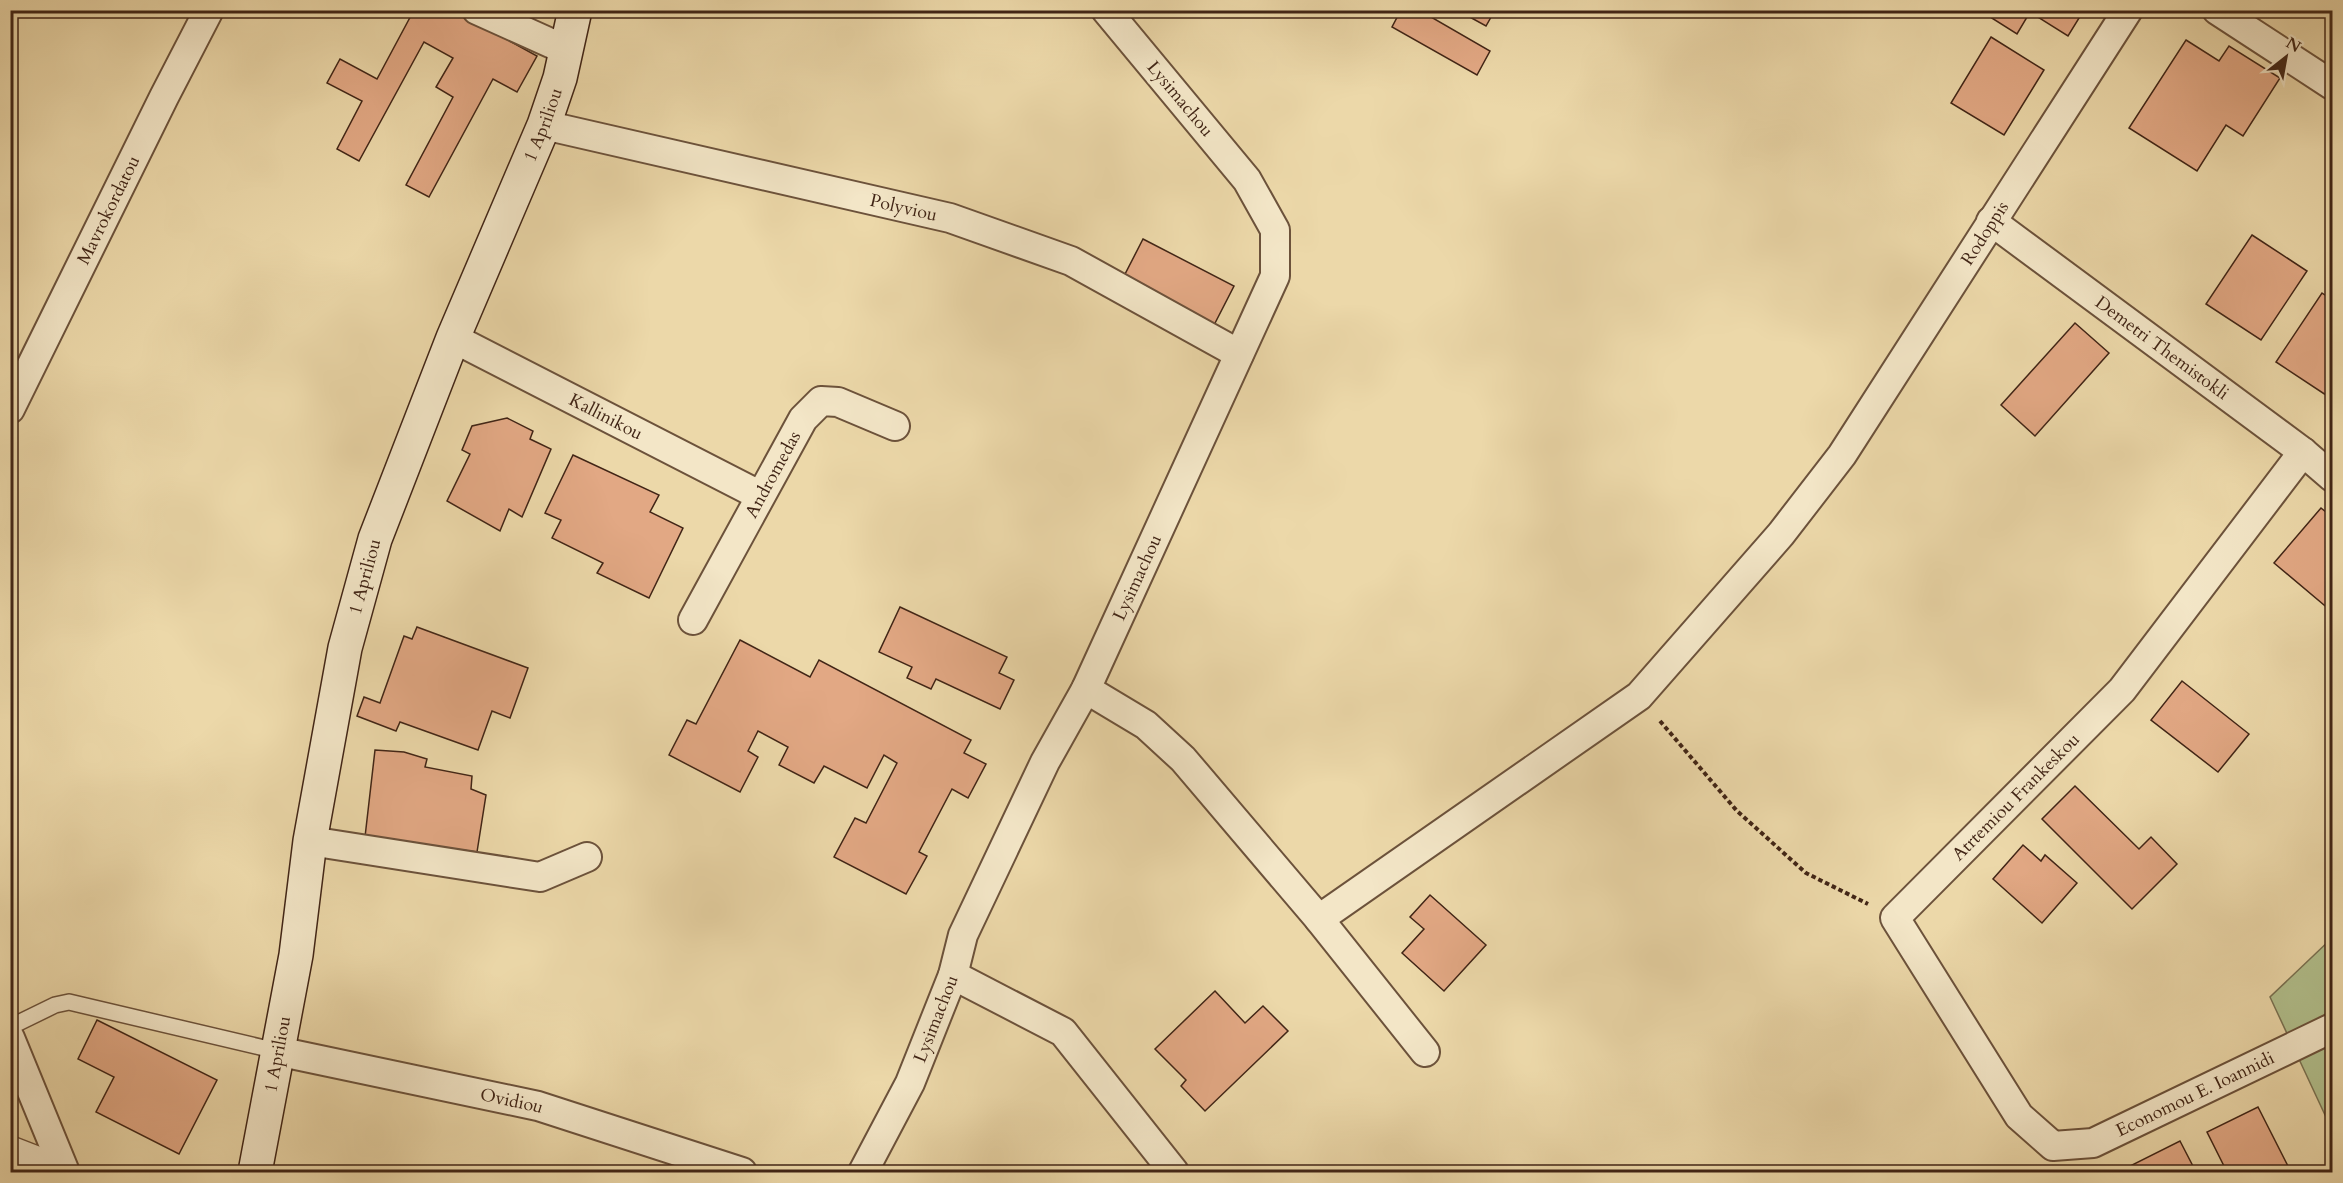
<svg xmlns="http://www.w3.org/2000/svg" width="2343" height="1183" font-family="Cardo,serif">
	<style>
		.green { fill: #b2c08d; stroke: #7a7252; stroke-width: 1.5 }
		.building { fill: #e2a884; stroke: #412516; stroke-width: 1.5 }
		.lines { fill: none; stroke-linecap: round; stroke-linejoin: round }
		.service-casing { stroke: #6c523b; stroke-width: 18 }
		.minor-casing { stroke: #6c523b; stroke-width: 32 }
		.tertiary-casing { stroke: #6c523b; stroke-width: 36 }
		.secondary-casing { stroke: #412516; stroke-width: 36 }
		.path { stroke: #412516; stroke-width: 4; stroke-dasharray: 4.5 3; stroke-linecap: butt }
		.service { stroke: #f3e6c7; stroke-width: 15 }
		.minor { stroke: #f3e6c7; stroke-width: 28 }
		.tertiary { stroke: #f3e6c7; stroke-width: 33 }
		.secondary { stroke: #f3e6c7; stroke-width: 33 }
		.labels { text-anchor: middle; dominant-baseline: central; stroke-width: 6; stroke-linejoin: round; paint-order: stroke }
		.street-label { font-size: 18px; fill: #412516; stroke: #f3e6c7 }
	</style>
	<rect width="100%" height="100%" fill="#ecd8a9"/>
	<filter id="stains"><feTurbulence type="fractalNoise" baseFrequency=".00333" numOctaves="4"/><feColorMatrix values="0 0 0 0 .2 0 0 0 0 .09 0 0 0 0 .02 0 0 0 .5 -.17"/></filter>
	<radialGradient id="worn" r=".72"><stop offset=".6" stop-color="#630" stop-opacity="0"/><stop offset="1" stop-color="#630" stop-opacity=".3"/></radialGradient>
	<!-- green -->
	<polygon class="green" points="2332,938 2332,1130 2270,997"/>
	<!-- building -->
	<g class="building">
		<polygon points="414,10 453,10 537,56 517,92 493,79 429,197 406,185 453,97 436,87 453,58 424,42 359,161 337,149 362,101 327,83 340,59 377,79"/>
		<polygon points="1401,10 1419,10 1490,51 1477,75 1392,27"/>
		<polygon points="1457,10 1495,10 1486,26"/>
		<polygon points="1979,10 2084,10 2068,36 2030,12 2017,34"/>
		<polygon points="1991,37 2044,70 2004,135 1951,103"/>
		<polygon points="2186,40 2219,61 2229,46 2280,78 2243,136 2226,125 2197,171 2129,128"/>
		<polygon points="2252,235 2307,271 2261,340 2206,304"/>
		<polygon points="1143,239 1234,286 1213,327 1122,280"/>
		<polygon points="2322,293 2332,300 2332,399 2276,362"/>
		<polygon points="2075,323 2109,353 2035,436 2001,405"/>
		<polygon points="507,418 533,431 530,439 551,449 522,517 509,509 500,531 447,501 470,454 462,450 472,426"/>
		<polygon points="573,455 659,495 650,512 683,528 649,598 597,573 603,563 552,538 561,520 545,513"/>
		<polygon points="2321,508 2332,517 2332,608 2330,610 2274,563"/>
		<polygon points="900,607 1007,657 999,673 1014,680 1000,709 936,679 931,689 907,678 912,667 879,652"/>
		<polygon points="417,627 528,668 510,718 492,711 478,750 400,722 396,731 357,716 364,697 380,703 404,636 412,639"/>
		<polygon points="740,640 810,677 819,660 971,740 964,753 986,764 968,798 952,789 919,852 927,856 906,894 834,857 855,818 866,823 897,763 884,755 867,788 824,766 814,783 779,765 788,747 758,731 748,751 758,757 740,792 669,755 687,720 696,724"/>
		<polygon points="2182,681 2249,734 2218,772 2151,720"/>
		<polygon points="375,750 404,752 427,759 425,767 472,776 471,789 486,795 477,852 365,837"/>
		<polygon points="2075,786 2139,849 2151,837 2177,864 2132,909 2042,819"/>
		<polygon points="2023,845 2041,861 2045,855 2077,883 2042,923 1993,879"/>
		<polygon points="1430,895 1486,945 1444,991 1402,953 1424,929 1410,917"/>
		<polygon points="1215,991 1245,1023 1263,1006 1288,1031 1205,1111 1181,1086 1186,1080 1155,1049"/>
		<polygon points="97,1020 217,1080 179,1154 96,1112 114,1077 78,1059"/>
		<polygon points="2258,1107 2291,1172 2227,1172 2207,1132"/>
		<polygon points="2180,1141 2196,1172 2133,1172 2130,1166"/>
	</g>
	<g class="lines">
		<!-- service casing -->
		<g class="service-casing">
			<polyline id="service" points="10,1027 55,1005 69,1002 277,1051"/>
		</g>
		<!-- minor casing -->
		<g class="minor-casing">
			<g id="minor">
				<polyline points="477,10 566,50"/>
				<polyline points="2217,10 2332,85"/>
				<path id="s1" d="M544,125L950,218L1071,261L1239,354"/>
				<path id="s2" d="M1991,221L2303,452L2332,477"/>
				<path id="s3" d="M453,338L759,495"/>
				<path id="s4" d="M10,409L164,97L209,10"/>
				<path id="s5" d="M2303,452L2122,690L1895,918L2019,1116L2053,1146L2093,1143L2332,1028"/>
				<path id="s6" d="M693,620L803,419L821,401L838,402L895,426"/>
				<polyline points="1086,689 1146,725 1183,759 1319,919 1425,1052"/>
				<polyline points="310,841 540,877 587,857"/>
				<path id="s7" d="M1319,919L1639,696L1781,534L1842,455L2128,10"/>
				<polyline points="953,975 1063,1032 1174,1172"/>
				<polyline points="10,1038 65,1172"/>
				<path id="s8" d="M277,1051L538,1106L742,1172"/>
				<path id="s9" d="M863,1172L910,1083L953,975L963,935L1045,762L1086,689L1275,276V230L1247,180L1106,10"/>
			</g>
		</g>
		<!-- tertiary casing -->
		<g class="tertiary-casing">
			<polyline id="tertiary" points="10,1153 59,1172"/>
		</g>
		<!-- secondary casing -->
		<g class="secondary-casing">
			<g id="secondary">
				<path id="s10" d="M255,1172L296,955L310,841L345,648L375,539L453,338L544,125L560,78L575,10"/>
			</g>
		</g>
		<!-- path -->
		<polyline class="path" points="1660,721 1737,811 1806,873 1868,904"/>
		<!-- service -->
		<use href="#service" class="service"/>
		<!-- minor -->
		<use href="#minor" class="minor"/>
		<!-- tertiary -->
		<use href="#tertiary" class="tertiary"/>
		<!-- secondary -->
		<use href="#secondary" class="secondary"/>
	</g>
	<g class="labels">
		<!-- street labels -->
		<g class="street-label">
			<text transform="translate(1180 99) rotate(50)">Lysimachou</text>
			<text stroke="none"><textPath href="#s10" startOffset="1092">1 Apriliou</textPath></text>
			<text stroke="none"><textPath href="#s1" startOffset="369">Polyviou</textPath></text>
			<text stroke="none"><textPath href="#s4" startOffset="222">Mavrokordatou</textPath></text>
			<text stroke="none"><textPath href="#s7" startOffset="969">Rodoppis</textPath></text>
			<text stroke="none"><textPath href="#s2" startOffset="213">Demetri Themistokli</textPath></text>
			<text stroke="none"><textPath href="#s3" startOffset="172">Kallinikou</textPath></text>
			<text stroke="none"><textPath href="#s6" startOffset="166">Andromedas</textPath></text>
			<text stroke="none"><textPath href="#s10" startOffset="606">1 Apriliou</textPath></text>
			<text stroke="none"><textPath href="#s9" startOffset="656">Lysimachou</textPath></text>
			<text transform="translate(2016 797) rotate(-45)">Atrtemiou Frankeskou</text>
			<text stroke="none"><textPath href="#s9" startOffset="170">Lysimachou</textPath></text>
			<text stroke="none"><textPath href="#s10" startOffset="120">1 Apriliou</textPath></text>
			<text stroke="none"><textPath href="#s5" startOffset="1053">Economou E. Ioannidi</textPath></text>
			<text stroke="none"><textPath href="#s8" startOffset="240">Ovidiou</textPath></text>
		</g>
	</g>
	<!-- margin -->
	<rect width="2343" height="1183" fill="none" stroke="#ecd8a9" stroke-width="36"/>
	<rect x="12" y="12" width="2319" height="1159" fill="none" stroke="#412516" stroke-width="3"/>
	<rect x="18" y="18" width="2307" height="1147" fill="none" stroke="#412516" stroke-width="1.5"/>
	<!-- north arrow -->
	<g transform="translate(2286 57) rotate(31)" stroke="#f3e6c7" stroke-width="4.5" paint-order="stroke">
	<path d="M0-4.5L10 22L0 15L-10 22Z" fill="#412516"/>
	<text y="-9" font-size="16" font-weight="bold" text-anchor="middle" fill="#412516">N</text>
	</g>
	<rect width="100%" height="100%" filter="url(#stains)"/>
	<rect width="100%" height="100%" fill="url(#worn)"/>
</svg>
